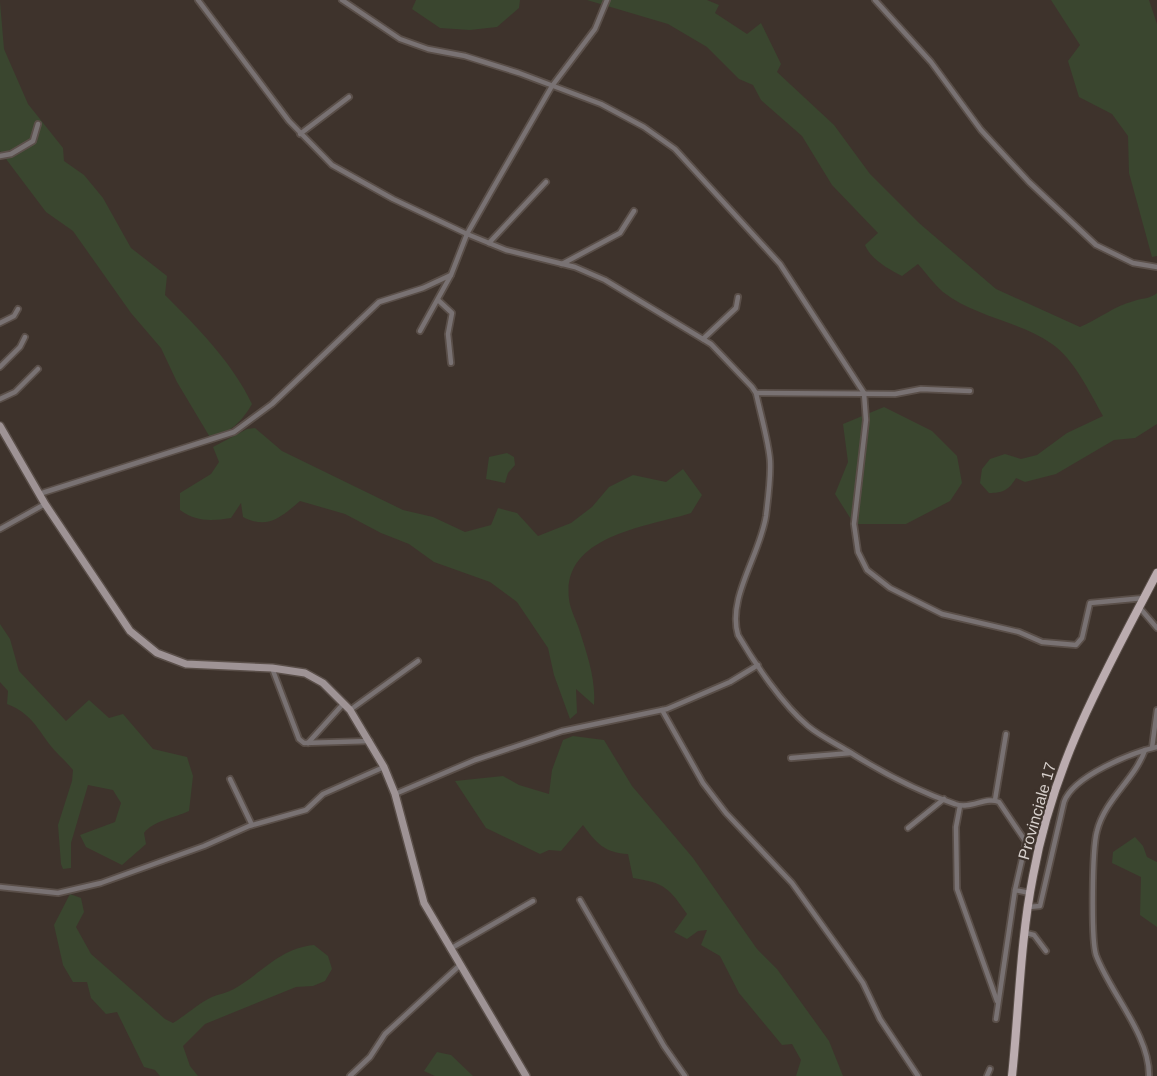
<svg xmlns="http://www.w3.org/2000/svg" width="1157" height="1076" font-family="Helvetica,sans-serif">
	<style>
		.green { fill: #3a462f }
		.lines { fill: none; stroke-linecap: round; stroke-linejoin: round }
		.street-casing { stroke: #5a4f49; stroke-width: 8 }
		.secondary-casing { stroke: #5a4f49; stroke-width: 10 }
		.primary-casing { stroke: #5a4f49; stroke-width: 10 }
		.street { stroke: #797273; stroke-width: 4.5 }
		.secondary { stroke: #9e9395; stroke-width: 7 }
		.primary { stroke: #bbacaf; stroke-width: 8 }
		.labels { text-anchor: middle; dominant-baseline: central; stroke-width: 4.5; stroke-linejoin: round; paint-order: stroke }
		.street-label { font-size: 16px; fill: #d7d0cc; stroke: #3e332c }
	</style>
	<rect width="100%" height="100%" fill="#3e332c"/>
	<!-- green -->
	<g class="green">
		<polygon points="416,0 520,0 519,8 497,27 470,30 440,28 412,9"/>
		<path d="M587,0H707L719,5L715,13L747,34L761,23L781,64L777,72L834,125L870,174L919,223L996,289L1080,327C1099,319 1114,306 1134,301C1142,298 1150,299 1157,293V424L1135,438L1114,440L1056,474L1025,482L1016,478C1009,490 1003,493 989,493L980,483L982,469L990,459L1005,454L1021,459L1037,455L1067,433L1103,416C1090,393 1074,359 1052,344C1019,321 975,317 943,292C934,284 926,273 918,264L902,276C889,269 871,260 865,245L878,233L832,185L802,136L761,100L753,85L739,79L707,47L668,24Z"/>
		<polygon points="1051,0 1149,0 1157,24 1157,256 1152,257 1129,173 1128,136 1112,114 1079,97 1068,61 1080,45"/>
		<path d="M0,2L4,49L28,104L63,148L64,161L84,175L103,198L131,248L167,276L165,295C198,328 232,362 252,404C241,423 231,431 211,439L177,382L161,348L131,313L73,231L46,212L0,151Z"/>
		<polygon points="884,407 932,431 957,456 962,483 950,501 906,524 854,524 835,494 848,462 843,424"/>
		<path d="M255,428L282,451L403,510L433,517L465,532L491,525L498,508L517,513L538,536L571,523L592,507L609,487L633,475L666,482L683,469L702,495L691,513C648,527 561,535 569,599C570,609 576,620 579,629C587,654 596,679 594,705L576,689L577,713L570,719L554,675L548,648L517,602L490,582L434,562L409,544L381,533L345,514L300,501C281,517 268,530 243,517L241,503L231,518C212,521 196,522 180,510V493L211,474L219,462L213,447L247,429Z"/>
		<polygon points="507,453 514,457 515,465 508,473 505,483 486,479 489,457"/>
		<path d="M0,624L10,639L19,671L66,721L89,700L109,718L123,714L153,749L187,757L193,776L189,811C174,818 153,821 144,833L146,844L122,865L86,847L80,835L115,822L121,803L113,790L88,785L71,843V868L63,869L61,864L58,825L72,781L73,770C66,761 57,754 50,745C36,726 30,713 7,704L8,691L0,682Z"/>
		<path d="M573,736L604,740L632,786L693,858L757,949L777,969L829,1041L843,1076H796L801,1060L792,1044L782,1045L739,993L720,956L701,945L707,930L698,931L687,939L674,932L687,914C669,888 665,883 633,878L628,854C605,853 596,843 583,825L561,851L549,850L540,854L486,828L455,781L503,776L519,785L549,794L552,770L563,740Z"/>
		<polygon points="1135,837 1143,846 1147,857 1157,862 1157,927 1140,915 1141,877 1112,863 1113,852"/>
		<path d="M70,894L81,898L84,912L76,927L91,954L165,1019L173,1023C186,1015 199,1003 212,997C219,994 227,993 234,989C262,973 280,948 314,945L328,956L332,969L325,981L313,986L296,987L205,1024L183,1046L190,1066L198,1076H160L155,1070L144,1067L117,1012L106,1014L91,998L87,982H73L63,965L54,925Z"/>
		<polygon points="437,1052 451,1055 473,1076 435,1076 424,1071"/>
	</g>
	<g class="lines">
		<!-- street casing -->
		<g class="street-casing">
			<g id="street">
				<path d="M198,0L289,121L332,165L393,199L467,234L506,250L575,267L605,280L711,344L752,387L756,393C760,412 769,443 770,461C771,478 768,499 766,516C760,555 727,598 738,635C755,664 783,705 808,726C820,736 835,743 848,751C881,772 917,791 955,804C970,810 986,796 999,802L1026,842L1015,890L1030,893"/>
				<polyline points="342,0 400,39 428,49 465,56 519,73 601,104 644,127 675,149 780,264 864,393 866,420 854,524 858,552 867,570 890,588 942,614 1019,632 1042,642 1076,645 1082,638 1090,603 1144,598"/>
				<polyline points="875,0 931,62 981,130 1029,182 1096,245 1133,263 1157,267"/>
				<polyline points="300,134 349,97"/>
				<polyline points="0,156 11,154 33,141 38,124"/>
				<polyline points="489,243 546,182"/>
				<polyline points="562,264 620,233 634,211"/>
				<polyline points="438,300 452,313 448,334 451,363"/>
				<polyline points="0,323 14,316 18,309"/>
				<polyline points="420,331 451,275"/>
				<polyline points="703,339 736,308 738,297"/>
				<polyline points="0,367 20,347 25,337"/>
				<polyline points="756,393 895,394 921,389 970,391"/>
				<polyline points="0,399 15,392 38,369"/>
				<polyline points="39,494 234,432 272,404 379,302 423,288 451,275 467,234 492,190 552,86 595,29 607,0"/>
				<polyline points="0,529 45,504"/>
				<polyline points="1139,607 1157,628"/>
				<polyline points="272,668 299,739 304,743 370,741"/>
				<polyline points="350,710 418,661"/>
				<polyline points="662,710 703,783 726,813 792,883 843,954 863,983 880,1019 918,1076"/>
				<polyline points="308,743 344,703"/>
				<polyline points="1152,748 1157,710"/>
				<path d="M1145,750C1135,779 1105,799 1097,831C1092,849 1091,939 1096,955C1110,993 1150,1035 1149,1076"/>
				<polyline points="791,758 851,753"/>
				<polyline points="230,779 252,825"/>
				<polyline points="395,794 475,760 562,731 667,709 730,682 758,665"/>
				<polyline points="995,800 1006,734"/>
				<polyline points="960,806 956,827 957,889 997,1001"/>
				<polyline points="908,828 944,799"/>
				<polyline points="0,887 58,893 101,883 204,846 249,826 306,810 323,794 384,767"/>
				<polyline points="580,900 664,1046 685,1076"/>
				<path d="M1029,907L1040,906L1064,802C1073,776 1131,753 1157,747"/>
				<polyline points="1026,933 1034,935 1046,951"/>
				<polyline points="450,949 533,901"/>
				<polyline points="996,1019 1015,890"/>
				<polyline points="350,1076 370,1057 385,1034 459,966"/>
				<polyline points="987,1076 990,1069"/>
			</g>
		</g>
		<!-- secondary casing -->
		<g class="secondary-casing">
			<polyline id="secondary" points="0,426 45,504 130,631 157,653 186,664 272,668 305,673 323,683 350,710 384,767 395,794 424,903 526,1076"/>
		</g>
		<!-- primary casing -->
		<g class="primary-casing">
			<path id="primary" d="M1012,1076C1019,1010 1020,942 1033,876C1054,760 1104,675 1157,573"/>
		</g>
		<!-- street -->
		<use href="#street" class="street"/>
		<!-- secondary -->
		<use href="#secondary" class="secondary"/>
		<!-- primary -->
		<use href="#primary" class="primary"/>
	</g>
	<g class="labels">
		<!-- street labels -->
		<g class="street-label">
			<text transform="translate(1037 811) rotate(-74)">Provinciale 17</text>
		</g>
	</g>
</svg>
